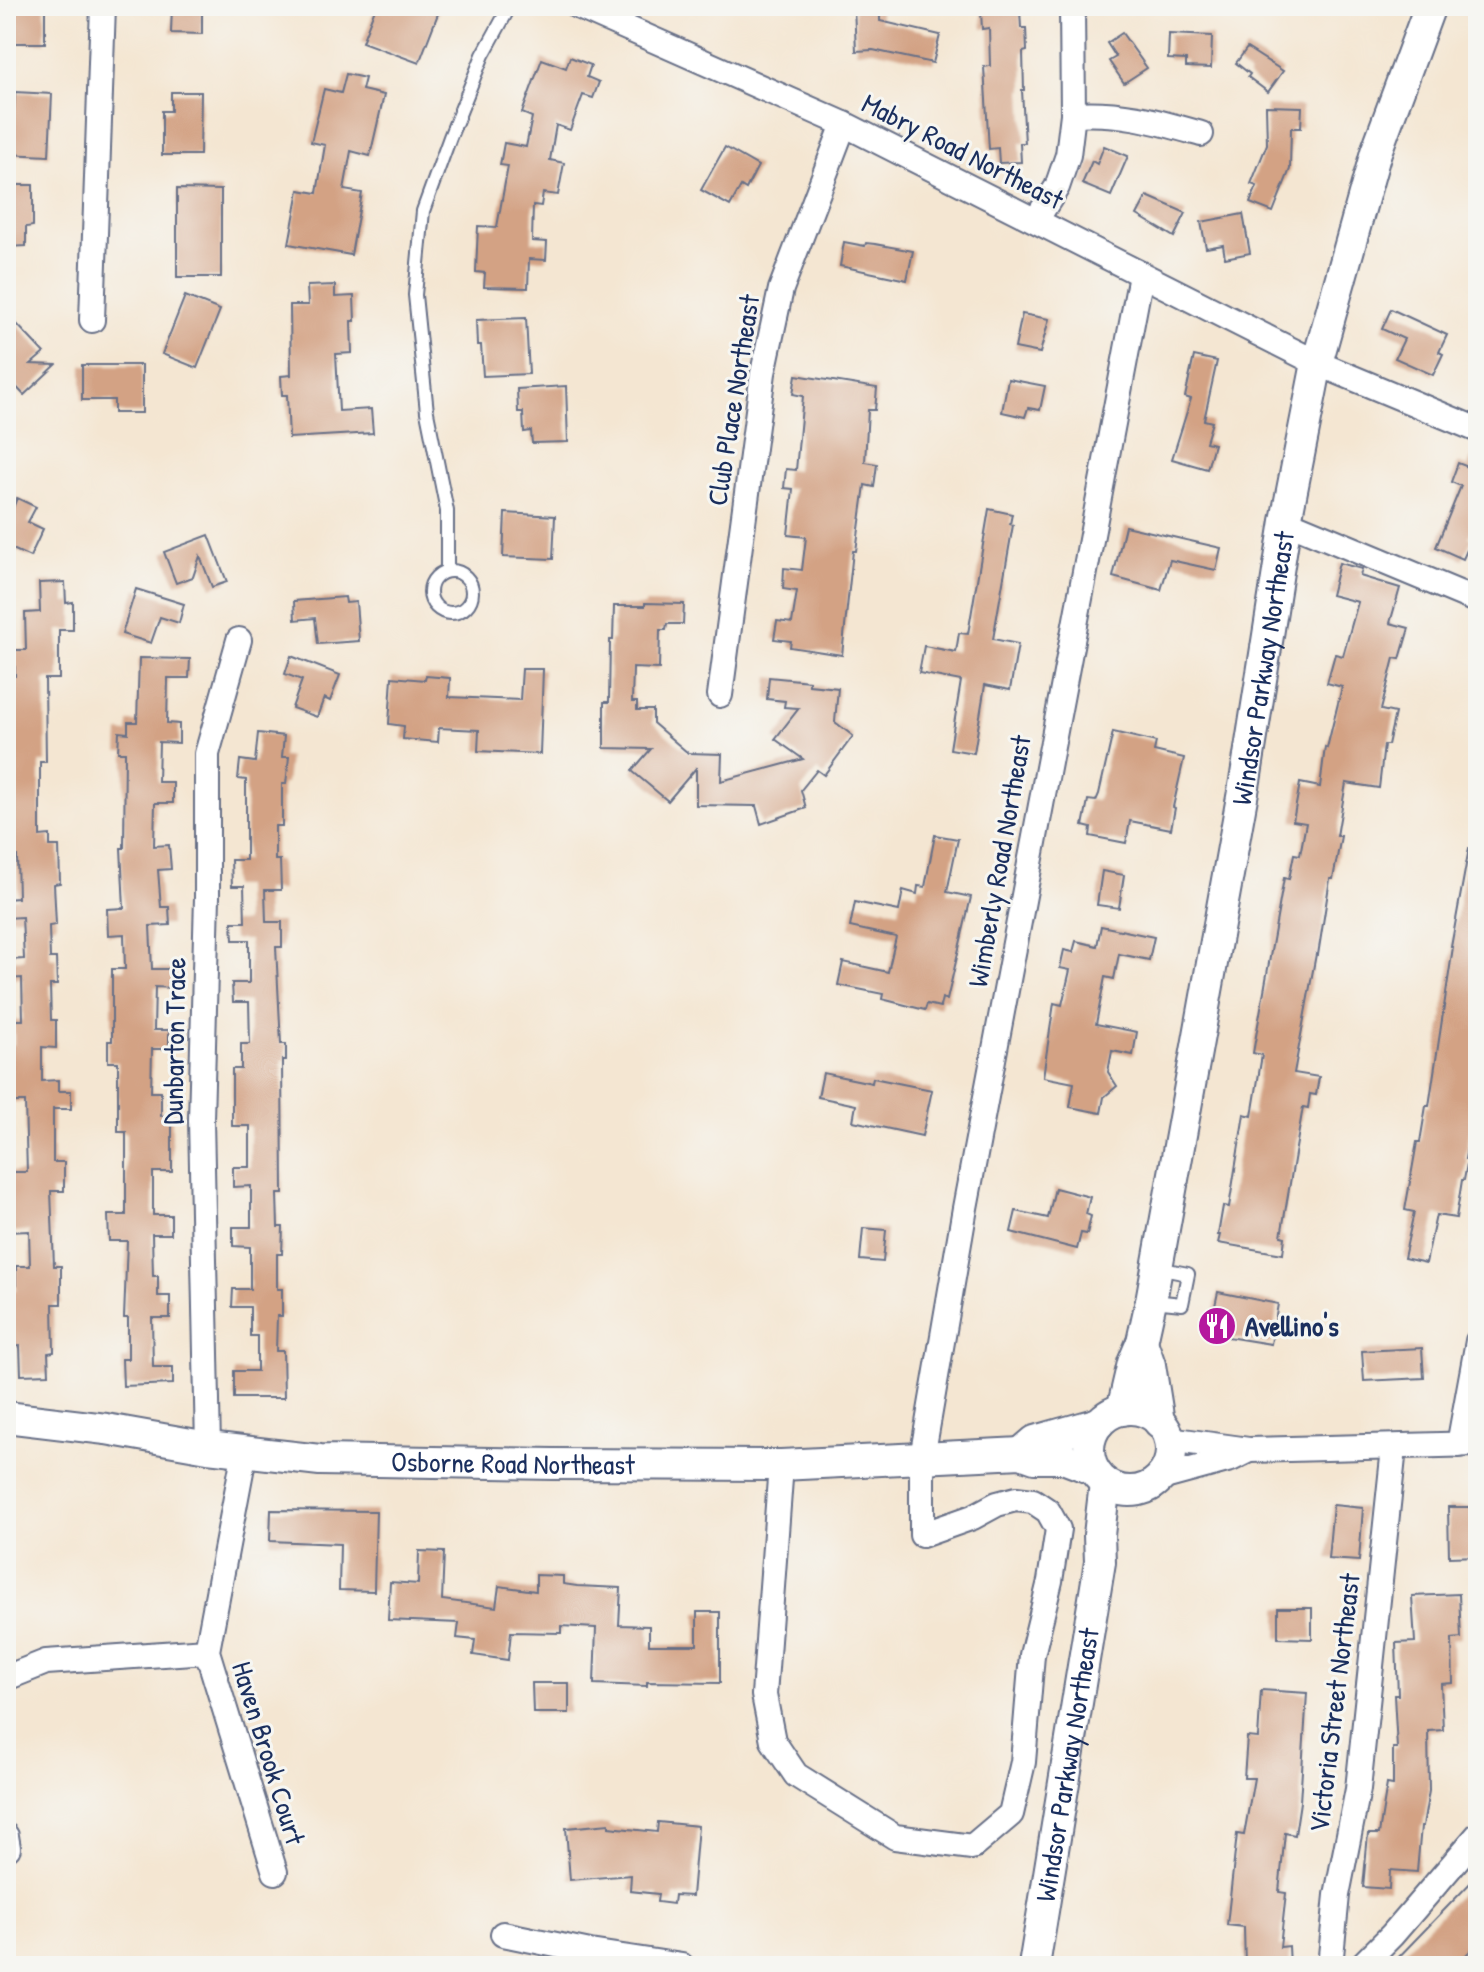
<svg xmlns="http://www.w3.org/2000/svg" width="1484" height="1972" font-family="'Patrick Hand',sans-serif">
	<style>
		.building { fill: #d3a284 }
		.lines { fill: none; stroke-linecap: round; stroke-linejoin: round }
		.service-casing { stroke: #676f87; stroke-width: 16 }
		.minor-casing { stroke: #676f87; stroke-width: 28 }
		.tertiary-casing { stroke: #676f87; stroke-width: 34 }
		.service { stroke: #fff; stroke-width: 12 }
		.minor { stroke: #fff; stroke-width: 24 }
		.tertiary { stroke: #fff; stroke-width: 30 }
		.labels { text-anchor: middle; dominant-baseline: central; stroke-width: 6; stroke-linejoin: round; paint-order: stroke }
		.street-label { font-size: 28px; fill: #1b2f5e; stroke: #f6f6f2 }
		.poi-label { font-size: 28px; font-weight: bold; fill: #1b2f5e; stroke: #f6f6f2; text-anchor: start }
	</style>
	<rect width="100%" height="100%" fill="#f6f6f2"/>
	<filter id="ink" filterUnits="userSpaceOnUse"><feTurbulence type="fractalNoise" baseFrequency=".0125" numOctaves="2"/><feDisplacementMap in="SourceGraphic" scale="16" xChannelSelector="R" yChannelSelector="G"/><feConvolveMatrix kernelMatrix="1 2 1 2 8 2 1 2 1" color-interpolation-filters="sRGB"/></filter>
	<filter id="wash" filterUnits="userSpaceOnUse"><feTurbulence type="fractalNoise" baseFrequency=".006" numOctaves="4" result="noise"/><feDisplacementMap in="SourceGraphic" scale="32" xChannelSelector="R" yChannelSelector="G"/><feGaussianBlur stdDeviation="1.8" result="paint"/><feColorMatrix in="noise" values="0 0 0 0 0 0 0 0 0 0 0 0 0 0 0 0 0 1.4 0 .05"/><feComposite in="paint" operator="in"/></filter>
	<g filter="url(#wash)">
		<rect width="100%" height="100%" fill="#f4e6d2"/>
		<g id="blocks">
			<!-- building -->
			<g class="building">
				<rect x="6" y="6" width="39" height="37"/>
				<polygon points="172,6 202,6 202,34 171,33"/>
				<polygon points="376,6 424,6 439,11 419,63 362,42"/>
				<polygon points="854,6 880,6 880,21 940,35 933,63 873,50 856,51"/>
				<polygon points="1020,10 1021,28 1026,28 1027,51 1023,52 1024,90 1022,90 1025,143 1020,143 1021,162 999,163 998,148 989,149 984,67 990,66 989,28 982,29 981,11"/>
				<polygon points="1122,33 1147,68 1124,83 1109,61 1116,57 1107,43"/>
				<polygon points="1169,34 1212,36 1211,68 1186,67 1186,60 1168,59"/>
				<polygon points="1247,48 1283,71 1268,92 1248,77 1250,74 1236,63"/>
				<polygon points="570,57 591,65 587,77 599,82 593,98 583,95 570,130 556,125 550,160 564,163 558,195 543,193 541,206 533,205 532,241 547,242 546,260 529,259 528,288 484,287 485,273 476,272 478,226 497,227 508,166 500,165 504,143 526,147 532,117 522,113 542,59 566,68"/>
				<polygon points="346,74 365,78 362,90 384,95 370,156 351,151 344,190 362,193 351,255 289,244 299,190 317,193 325,145 311,142 324,89 341,93"/>
				<polygon points="15,92 52,94 49,156 6,154 6,130 13,131"/>
				<polygon points="171,92 201,92 200,155 162,155 162,111 171,111"/>
				<polygon points="1266,106 1302,107 1301,128 1291,128 1290,169 1273,212 1250,203 1257,186 1251,184 1267,144"/>
				<polygon points="1104,146 1128,156 1111,196 1082,184 1092,161 1097,164"/>
				<polygon points="725,147 758,166 746,189 741,186 730,206 701,190"/>
				<polygon points="6,185 33,185 33,226 26,227 26,246 6,247"/>
				<polygon points="177,189 221,190 221,277 177,277"/>
				<polygon points="1147,196 1186,213 1174,237 1137,215"/>
				<polygon points="1243,214 1250,253 1225,258 1223,245 1206,248 1201,222"/>
				<polygon points="844,242 865,246 866,243 875,244 913,251 907,280 840,266"/>
				<polygon points="335,285 335,297 354,296 355,321 351,321 352,353 336,354 339,411 371,409 373,433 289,438 287,395 282,395 281,376 291,375 290,305 308,305 307,286"/>
				<polygon points="185,296 220,310 197,368 162,354"/>
				<polygon points="1391,309 1447,335 1439,352 1443,354 1433,375 1395,358 1404,339 1382,329"/>
				<polygon points="1022,314 1049,319 1040,353 1015,348"/>
				<polygon points="526,318 529,374 483,376 481,345 477,345 476,320"/>
				<polygon points="14,321 44,353 31,364 56,365 24,395 9,379 16,373 6,362 6,330"/>
				<polygon points="1194,356 1217,361 1204,420 1212,422 1206,442 1214,444 1207,469 1172,459 1191,399 1185,397"/>
				<polygon points="82,365 142,365 142,413 114,413 114,400 82,400"/>
				<polygon points="796,375 877,388 875,410 868,410 865,462 877,464 874,487 865,485 856,551 853,551 842,655 790,647 791,641 774,639 777,621 792,623 797,591 783,589 784,568 802,570 806,537 788,535 793,489 784,488 786,469 796,470 803,396 793,394"/>
				<polygon points="1008,379 1045,386 1040,410 1028,408 1025,417 1002,412"/>
				<polygon points="566,386 568,442 532,443 531,431 524,432 523,412 518,412 517,389"/>
				<polygon points="1476,445 1478,514 1469,537 1472,539 1463,559 1436,547 1461,486 1451,482 1458,463 1468,467"/>
				<polygon points="17,498 36,507 28,522 43,529 30,557 6,546 6,505 13,508"/>
				<polygon points="989,509 1012,514 1010,524 1013,525 993,639 1018,644 1010,690 985,685 974,753 950,749 961,681 919,673 924,646 956,652 959,633 968,634"/>
				<polygon points="505,513 555,516 553,559 503,557"/>
				<polygon points="1125,526 1221,548 1216,570 1170,560 1161,590 1113,577"/>
				<polygon points="209,535 227,582 212,587 200,556 193,577 176,583 164,552"/>
				<polygon points="1339,563 1362,569 1360,576 1400,588 1390,623 1409,628 1400,659 1394,658 1381,710 1395,713 1388,745 1384,745 1379,788 1346,783 1337,836 1341,836 1333,879 1330,879 1318,955 1316,954 1294,1073 1319,1077 1316,1095 1310,1094 1308,1108 1303,1107 1281,1236 1285,1237 1283,1254 1218,1243 1220,1235 1218,1235 1223,1206 1229,1207 1244,1114 1252,1116 1262,1055 1253,1053 1284,878 1289,879 1294,854 1300,855 1306,823 1293,821 1300,783 1320,787 1325,747 1327,748 1342,687 1327,683 1335,654 1343,656 1358,602 1331,595"/>
				<polygon points="65,582 66,603 73,602 73,630 59,630 59,679 45,679 46,762 40,762 40,836 50,835 50,846 59,846 60,883 54,884 56,925 49,926 50,958 56,958 57,985 50,985 51,1020 56,1020 56,1048 42,1047 42,1081 58,1080 58,1091 71,1091 71,1109 53,1109 53,1162 64,1162 64,1191 51,1191 54,1266 61,1266 61,1304 53,1304 54,1352 48,1353 49,1374 21,1375 20,1346 6,1347 6,1328 9,1328 9,1290 16,1290 16,1266 30,1266 29,1231 6,1232 6,1213 9,1213 8,1172 27,1172 25,1102 8,1102 6,1069 6,1045 14,1045 14,1020 23,1020 22,978 6,979 6,960 24,959 22,917 6,918 6,899 18,898 17,856 6,856 6,837 11,836 12,795 6,795 7,676 15,676 15,650 26,650 25,613 40,612 39,583"/>
				<polygon points="136,589 184,604 179,623 160,617 151,643 122,634"/>
				<polygon points="345,597 346,603 356,602 359,641 318,644 315,618 295,620 294,601"/>
				<polygon points="645,603 684,604 683,624 667,624 666,630 660,630 659,669 633,668 632,702 637,702 637,710 653,710 653,723 688,753 722,754 721,781 803,759 775,739 799,708 784,707 785,701 767,699 769,677 809,681 809,685 838,688 835,722 853,736 824,775 817,770 801,790 806,808 761,824 756,806 696,805 696,768 668,801 632,771 651,749 604,748 604,702 609,702 610,640 613,640 614,606 645,606"/>
				<polygon points="291,656 340,675 330,701 324,698 317,717 292,708 302,680 285,674"/>
				<polygon points="139,658 190,659 189,678 168,678 167,723 179,724 179,743 159,742 158,782 173,782 173,803 155,803 154,846 169,845 171,869 158,870 161,907 169,907 170,925 150,926 152,969 173,969 173,988 155,987 154,1030 169,1030 169,1049 152,1049 151,1092 161,1092 161,1116 172,1115 172,1172 153,1172 153,1215 171,1215 171,1234 152,1234 153,1276 158,1276 158,1296 170,1296 170,1318 152,1318 153,1367 173,1367 173,1384 123,1386 122,1359 128,1359 128,1318 124,1318 127,1241 109,1241 108,1215 126,1215 126,1132 118,1132 118,1062 108,1062 108,1041 112,1041 112,969 125,969 124,934 108,935 107,909 124,908 121,848 124,848 125,752 118,752 119,732 128,733 128,722 137,722"/>
				<polygon points="522,669 543,669 540,754 478,751 479,730 439,728 438,742 403,739 404,726 389,724 392,677 425,680 426,676 450,678 449,697 520,700"/>
				<polygon points="1113,732 1156,742 1154,751 1184,758 1173,807 1175,808 1171,829 1130,821 1126,843 1090,836 1091,828 1083,826 1088,800 1096,801 1099,794"/>
				<polygon points="258,733 284,736 282,757 289,757 286,784 282,784 282,826 275,826 275,860 280,860 281,890 265,890 266,922 282,922 282,947 276,947 281,1044 286,1044 286,1060 282,1060 283,1194 277,1194 278,1227 283,1227 282,1254 277,1254 277,1289 282,1289 282,1316 277,1316 276,1351 283,1351 284,1398 234,1398 234,1371 257,1371 257,1336 250,1336 250,1307 232,1307 233,1289 250,1289 250,1247 233,1246 233,1227 251,1227 251,1186 233,1187 233,1167 250,1167 250,1126 232,1126 232,1069 241,1069 241,1044 250,1044 249,1002 233,1002 232,983 249,983 249,940 233,940 232,922 245,922 244,886 232,886 231,860 246,860 246,780 238,779 240,760 255,762"/>
				<polygon points="935,835 958,839 947,892 971,897 947,1000 942,998 940,1007 927,1004 925,1010 882,999 883,994 838,985 843,962 888,972 896,937 850,927 855,902 899,911 903,890 917,894 918,886 925,887"/>
				<polygon points="1469,848 1478,849 1478,1088 1465,1159 1468,1159 1464,1180 1462,1180 1456,1218 1436,1215 1426,1263 1404,1258 1414,1212 1405,1210 1417,1142 1420,1142 1426,1106 1429,1106 1453,947 1451,947"/>
				<polygon points="1102,871 1124,875 1119,908 1097,905"/>
				<polygon points="1101,926 1154,937 1149,960 1119,954 1114,979 1105,977 1096,1024 1137,1032 1133,1055 1112,1051 1108,1072 1117,1086 1104,1097 1101,1113 1070,1107 1074,1083 1043,1077 1054,1003 1062,1005 1070,970 1060,968 1064,950 1073,952 1076,941 1097,946"/>
				<polygon points="823,1073 872,1083 873,1078 932,1090 922,1136 853,1121 856,1105 818,1097"/>
				<polygon points="1055,1188 1090,1197 1086,1214 1091,1216 1087,1234 1081,1233 1077,1249 1011,1232 1016,1211 1048,1218"/>
				<polygon points="863,1228 886,1230 883,1262 860,1260"/>
				<polygon points="1218,1292 1278,1304 1271,1344 1209,1334"/>
				<polygon points="1422,1348 1424,1378 1364,1381 1362,1351"/>
				<polygon points="1333,1505 1363,1508 1359,1561 1328,1559"/>
				<polygon points="1448,1507 1478,1507 1478,1556 1449,1557"/>
				<polygon points="271,1510 376,1511 374,1591 339,1590 340,1544 270,1541"/>
				<polygon points="419,1551 444,1552 442,1600 496,1607 499,1586 536,1591 536,1575 563,1576 563,1584 577,1586 621,1588 619,1625 649,1626 649,1645 697,1645 697,1612 720,1612 720,1683 647,1682 647,1686 594,1684 596,1628 561,1626 561,1633 511,1632 508,1660 473,1655 475,1640 457,1638 459,1623 388,1620 390,1582 418,1584"/>
				<polygon points="1459,1594 1461,1638 1452,1639 1453,1683 1441,1684 1443,1730 1428,1731 1429,1791 1423,1826 1421,1826 1417,1872 1390,1870 1389,1889 1363,1887 1368,1834 1379,1834 1387,1784 1393,1785 1393,1748 1397,1748 1394,1695 1398,1695 1396,1643 1415,1642 1412,1596"/>
				<polygon points="1278,1608 1312,1608 1312,1639 1278,1638"/>
				<polygon points="532,1683 569,1683 569,1713 533,1713"/>
				<polygon points="1261,1690 1307,1693 1300,1802 1295,1835 1285,1833 1279,1892 1286,1893 1280,1947 1289,1946 1290,1966 1245,1966 1244,1927 1227,1925 1237,1834 1244,1835 1254,1778 1244,1778 1247,1737 1258,1738"/>
				<polygon points="658,1822 698,1826 692,1896 674,1895 673,1904 657,1902 658,1894 630,1891 631,1875 570,1880 566,1828 609,1824 609,1827 657,1832"/>
				<polygon points="1478,1875 1478,1943 1455,1966 1390,1966"/>
			</g>
		</g>
	</g>
	<g filter="url(#ink)">
		<use href="#blocks" fill-opacity="0" stroke="#676f87" stroke-width="2"/>
		<g class="lines">
			<!-- service casing -->
			<g class="service-casing">
				<g id="service">
					<circle cx="451" cy="592" r="21"/>
					<polyline points="447,571 447,511 427,412 415,295 423,211 450,137 483,55 510,6"/>
					<polyline points="1153,1301 1182,1304 1188,1274 1157,1268"/>
				</g>
			</g>
			<!-- minor casing -->
			<g class="minor-casing">
				<g id="minor">
					<polyline points="577,6 844,124 1317,363 1478,430"/>
					<path d="M1073,114C1122,111 1155,121 1201,134"/>
					<polyline points="1036,220 1057,187 1068,155 1073,114 1072,6"/>
					<polyline points="92,320 103,6"/>
					<polyline points="1286,521 1478,601"/>
					<polyline points="720,695 763,373 781,289 844,124"/>
					<polyline points="1169,1439 1249,1450 1478,1444"/>
					<polyline points="1459,1445 1478,1341"/>
					<polyline points="208,1447 201,1120 207,897 207,754 239,640"/>
					<polyline points="245,1450 207,1651 275,1872"/>
					<polyline points="781,1465 764,1695 773,1741 796,1775 895,1837 972,1847 1011,1814 1023,1762 1032,1655 1050,1581 1058,1529 1048,1511 1033,1501 1016,1499 997,1504 973,1517 922,1535 922,1458 965,1208 1141,275"/>
					<polyline points="1161,1478 1231,1459 1247,1451"/>
					<polyline points="6,1678 46,1662 207,1651"/>
					<polyline points="6,1836 8,1848"/>
					<polyline points="503,1934 590,1952 682,1966"/>
					<polyline points="1330,1966 1337,1895 1358,1789 1394,1448"/>
					<polyline points="1361,1966 1392,1935 1478,1835"/>
				</g>
			</g>
			<!-- tertiary casing -->
			<g class="tertiary-casing">
				<g id="tertiary">
					<polyline points="1142,1342 1150,1365 1159,1422"/>
					<circle cx="1130" cy="1450" r="41"/>
					<path id="s1" d="M1122,1410L1133,1363L1142,1342L1151,1301L1246,775L1286,521L1317,363L1376,152L1430,6"/>
					<path id="s2" d="M6,1417L106,1429L208,1447L320,1460L553,1464L781,1465L1021,1453L1035,1458H1063L1092,1469"/>
					<polyline points="1021,1453 1035,1441 1099,1423"/>
					<path id="s3" d="M1034,1966L1100,1562L1099,1535L1105,1483"/>
				</g>
			</g>
			<!-- service -->
			<use href="#service" class="service"/>
			<!-- minor -->
			<use href="#minor" class="minor"/>
			<!-- tertiary -->
			<use href="#tertiary" class="tertiary"/>
		</g>
	</g>
	<!-- icons -->
	<defs>
		<g id="restaurant-disc" transform="scale(2)"><circle r="9.5" fill="#b5179e" stroke="#f6f6f2"/><path d="M-5-6h1v4h1v-4h1v4h1v-4h1v5L-1.5 .5V6h-2V.5L-5-1ZM5-6V6H3V1.5H1.5Q1.5-4 5-6Z" fill="#fff"/></g>
	</defs>
	<g fill-rule="evenodd">
		<use href="#restaurant-disc" x="1217" y="1326"/>
	</g>
	<g class="labels">
		<!-- street labels -->
		<g class="street-label">
			<text transform="translate(963 151) rotate(27)">Mabry Road Northeast</text>
			<text transform="translate(733 400) rotate(-81)">Club Place Northeast</text>
			<text stroke="none"><textPath href="#s1" startOffset="756">Windsor Parkway Northeast</textPath></text>
			<text transform="translate(999 861) rotate(-80)">Wimberly Road Northeast</text>
			<text transform="translate(174 1041) rotate(-89)">Dunbarton Trace</text>
			<text stroke="none"><textPath href="#s2" startOffset="510">Osborne Road Northeast</textPath></text>
			<text transform="translate(1334 1703) rotate(-83)">Victoria Street Northeast</text>
			<text transform="translate(269 1753) rotate(73)">Haven Brook Court</text>
			<text stroke="none"><textPath href="#s3" startOffset="204">Windsor Parkway Northeast</textPath></text>
		</g>
		<!-- poi labels -->
		<g class="poi-label">
			<text x="1245" y="1326">Avellino's</text>
		</g>
	</g>
	<!-- margin -->
	<rect width="1484" height="1972" fill="none" stroke="#f6f6f2" stroke-width="32"/>
</svg>
